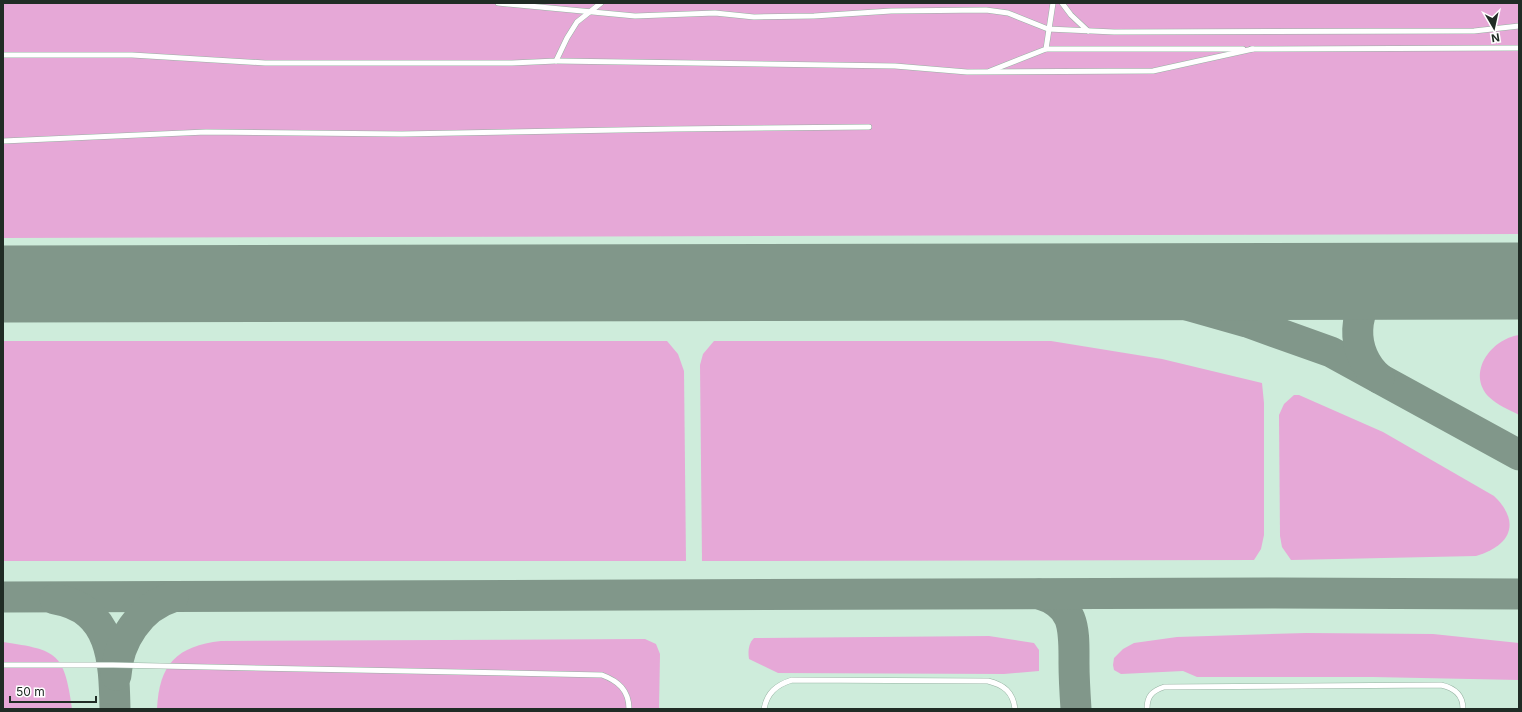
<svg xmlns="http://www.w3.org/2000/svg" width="1522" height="712" font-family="Inter,sans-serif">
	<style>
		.green { fill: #e6a8d7 }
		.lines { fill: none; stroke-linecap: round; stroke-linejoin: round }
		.taxiway { stroke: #81978a; stroke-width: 31 }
		.runway { stroke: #81978a; stroke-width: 77 }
		.service-casing { stroke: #96b2a2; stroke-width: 6 }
		.service { stroke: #fff; stroke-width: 5 }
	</style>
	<rect width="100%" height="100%" fill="#ceecdb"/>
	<!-- green -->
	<g class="green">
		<polygon points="3,3 1519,3 1519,234 3,238"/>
		<path d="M1519,335V415C1510,410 1497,405 1489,397C1466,373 1491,339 1519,335Z"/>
		<polygon points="3,341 667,341 678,354 684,371 686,561 3,561"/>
		<polygon points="714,341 1051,341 1162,359 1262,383 1264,403 1264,535 1261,549 1254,560 702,561 700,365 703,354"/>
		<path d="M1294,395H1299L1383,432L1494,496C1522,523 1510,546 1476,556L1291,560L1282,547L1280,536L1279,415L1284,404Z"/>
		<polygon points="1306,633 1433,634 1519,643 1519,680 1373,677 1197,677 1183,671 1121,674 1114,670 1113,665 1114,658 1123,649 1134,643 1177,637"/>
		<path d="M989,636L1034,643L1039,650V671L1004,674L778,673L749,659C748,652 748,644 754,638Z"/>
		<path d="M645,639L656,644L660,654L659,709H157C159,664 177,646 221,641Z"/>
		<path d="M3,642C58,650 64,653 72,709H3Z"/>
	</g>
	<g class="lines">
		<!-- taxiway -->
		<g class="taxiway">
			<polyline points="991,282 1117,291 1173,301 1247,322 1331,352 1519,455"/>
			<path d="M1379,378C1350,354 1349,303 1386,286C1399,280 1415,282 1429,281"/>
			<path d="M1039,594C1076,605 1074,630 1074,663C1074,678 1075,694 1076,709"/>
			<polyline points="3,597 1275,593 1519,594"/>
			<path d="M55,599C113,609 114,661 115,709"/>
			<path d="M116,675C118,641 140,607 173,597"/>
		</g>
		<!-- runway -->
		<polyline class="runway" points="3,284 1519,281"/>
		<!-- service casing -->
		<g class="service-casing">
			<g id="service">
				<polyline points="498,3 635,16 715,13 754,17 814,16 891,11 986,10 1008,13 1048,29 1114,32 1474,31 1519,26"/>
				<polyline points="1062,3 1071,15 1088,31"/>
				<polyline points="1046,49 1243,49"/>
				<polyline points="1251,49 1519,48"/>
				<polyline points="3,55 132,55 265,63 512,63 556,61 567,38 577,22 601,3"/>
				<polyline points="556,61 895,66 967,72 1153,71 1253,49"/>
				<polyline points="990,71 1046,49 1053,3"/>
				<polyline points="3,141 206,132 402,134 673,129 869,127"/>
				<path d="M3,665H113L602,675C618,681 629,690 629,709"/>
				<path d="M764,709C767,693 776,685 792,680L988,681C1004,685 1013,692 1015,709"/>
				<path d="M1147,709C1147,696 1152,691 1164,687L1441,685C1454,688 1463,694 1463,709"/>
			</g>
		</g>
		<!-- service -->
		<use href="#service" class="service"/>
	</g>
	<!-- border -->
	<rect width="1522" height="712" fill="none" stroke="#202c25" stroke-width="8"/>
	<!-- north arrow -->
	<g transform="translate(1494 28) rotate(171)" stroke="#ffffff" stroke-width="3" paint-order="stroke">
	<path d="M0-3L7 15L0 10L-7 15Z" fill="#202c25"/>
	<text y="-6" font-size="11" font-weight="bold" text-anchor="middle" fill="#202c25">N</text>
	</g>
	<!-- scale -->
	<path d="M10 696v6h86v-6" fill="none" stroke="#202c25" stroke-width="2"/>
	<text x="16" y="696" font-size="12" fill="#202c25" stroke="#ffffff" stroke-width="3" paint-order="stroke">50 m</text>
</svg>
